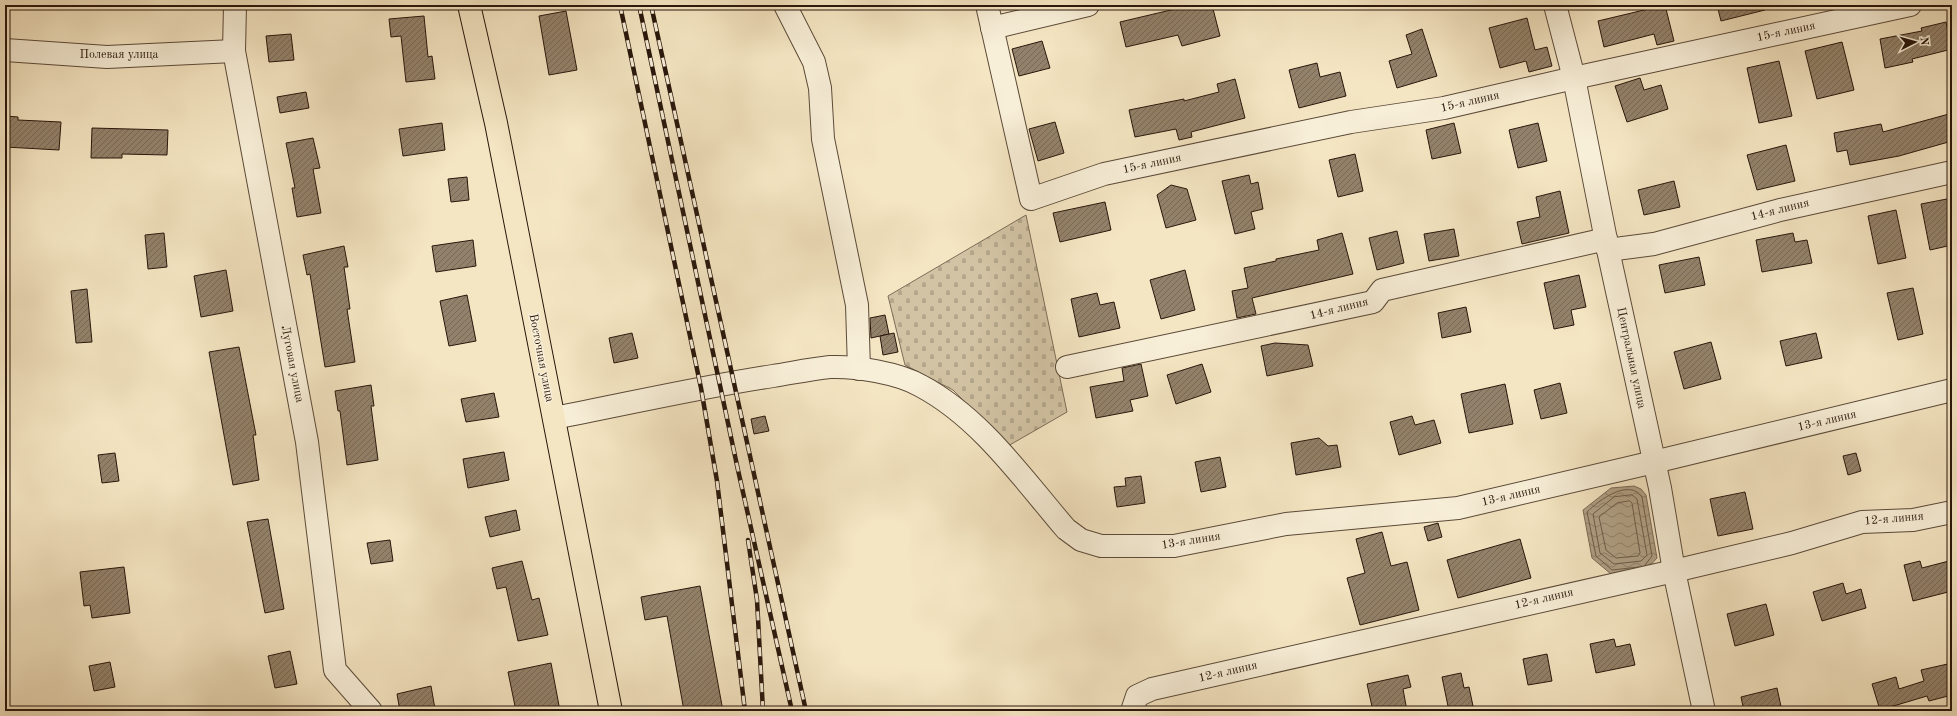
<svg xmlns="http://www.w3.org/2000/svg" width="1957" height="716" font-family="'Old Standard TT',serif">
	<style>
		.cemetery { fill: url(#cemetery-stones); stroke: #7d6c58 }
		.water { fill: url(#water-waves); stroke: #796854 }
		.lines { fill: none; stroke-linecap: round; stroke-linejoin: round }
		.shore { stroke: #6c5a48; stroke-width: 1 }
		.building { fill: url(#building-hatch); stroke: #28160b }
		.minor-casing { stroke: #5b4a39; stroke-width: 24 }
		.major-casing { stroke: #28160b; stroke-width: 24 }
		.minor { stroke: #f8efd8; stroke-width: 22 }
		.major { stroke: #f5e6c3; stroke-width: 22 }
		.rail-casing { stroke: #28160b; stroke-width: 4.5 }
		.rail { stroke: #f8efd8; stroke-width: 3; stroke-dasharray: 9; stroke-linecap: butt }
		.labels { text-anchor: middle; dominant-baseline: central; stroke-width: 3; stroke-linejoin: round; paint-order: stroke }
		.street-label { font-size: 12px; fill: #28160b; stroke: #f8efd8 }
	</style>
	<defs>
		<pattern id="cemetery-stones" width="16" height="16" patternUnits="userSpaceOnUse"><rect width="16" height="16" fill="#d2c3a4"/><path d="M2 7V4a2 2 0 0 1 4 0v3zM10 15v-3a2 2 0 0 1 4 0v3z" fill="#b4a78c"/></pattern>
		<pattern id="water-waves" width="16" height="10" patternUnits="userSpaceOnUse"><rect width="16" height="10" fill="#af9f84"/><path d="M0 5q4-4 8 0t8 0" fill="none" stroke="#8e816a"/></pattern>
		<pattern id="building-hatch" width="6" height="6" patternUnits="userSpaceOnUse"><rect width="6" height="6" fill="#93826b"/><path d="M-1 1l2-2M0 6l6-6M5 7l2-2" fill="none" stroke="#786956"/></pattern>
	</defs>
	<rect width="100%" height="100%" fill="#f5e6c3"/>
	<filter id="stains"><feTurbulence type="fractalNoise" baseFrequency=".005" numOctaves="4"/><feColorMatrix values="0 0 0 0 .2 0 0 0 0 .09 0 0 0 0 .02 0 0 0 .5 -.17"/></filter>
	<radialGradient id="worn" r=".72"><stop offset=".6" stop-color="#630" stop-opacity="0"/><stop offset="1" stop-color="#630" stop-opacity=".3"/></radialGradient>
	<!-- cemetery -->
	<polygon class="cemetery" points="1026,215 1067,412 1008,446 953,390 905,365 888,296"/>
	<!-- water -->
	<polygon class="water" points="1634,486 1641,489 1646,495 1657,558 1646,570 1611,574 1592,558 1583,510 1611,488"/>
	<g class="lines">
		<!-- shore -->
		<g class="shore">
			<polygon points="1632,495 1637,499 1647,555 1641,561 1614,564 1600,553 1593,514 1614,497"/>
			<polygon points="1630,501 1632,503 1640,553 1638,556 1616,558 1606,550 1599,517 1617,503"/>
			<path d="M1639,567L1612,570L1596,556L1587,512C1599,500 1629,478 1642,497L1652,556L1645,565"/>
		</g>
	</g>
	<!-- building -->
	<g class="building">
		<polygon points="1192,5 1212,5 1220,36 1182,46 1178,35 1126,47 1120,22"/>
		<polygon points="1665,5 1674,41 1657,45 1654,34 1604,47 1598,21"/>
		<polygon points="1717,5 1765,5 1765,10 1721,21"/>
		<polygon points="566,11 577,70 549,75 539,16"/>
		<polygon points="424,16 428,57 432,56 435,79 406,82 401,36 391,37 389,19"/>
		<polygon points="1527,18 1535,50 1547,47 1552,66 1529,72 1526,61 1500,68 1489,28"/>
		<polygon points="1946,22 1952,49 1912,59 1913,62 1885,68 1880,39 1922,31 1921,28"/>
		<polygon points="1422,29 1437,76 1397,88 1389,61 1412,54 1406,35"/>
		<polygon points="291,34 294,60 269,62 266,36"/>
		<polygon points="1042,41 1050,68 1019,76 1012,49"/>
		<polygon points="1842,42 1854,90 1817,99 1805,51"/>
		<polygon points="1779,61 1792,116 1759,123 1747,68"/>
		<polygon points="1317,63 1320,77 1340,72 1346,96 1299,108 1289,70"/>
		<polygon points="1640,78 1644,90 1661,85 1668,109 1627,122 1615,86"/>
		<polygon points="1235,79 1245,118 1191,132 1192,137 1179,140 1176,129 1135,137 1129,110 1184,99 1184,101 1219,92 1217,84"/>
		<polygon points="306,92 309,108 280,113 277,97"/>
		<polygon points="1949,114 1952,124 1952,141 1899,156 1850,165 1847,150 1837,152 1834,133 1881,124 1883,132"/>
		<polygon points="5,116 18,117 18,120 61,122 59,150 5,147"/>
		<polygon points="1055,122 1064,153 1038,161 1029,129"/>
		<polygon points="442,123 445,150 403,156 399,129"/>
		<polygon points="1454,123 1461,153 1432,159 1426,130"/>
		<polygon points="1538,123 1547,161 1518,168 1509,130"/>
		<polygon points="92,128 168,130 167,155 122,154 122,158 91,158"/>
		<polygon points="313,138 320,168 313,169 321,213 297,217 292,188 295,188 286,143"/>
		<polygon points="1786,145 1795,181 1757,190 1747,155"/>
		<polygon points="1355,154 1363,191 1338,197 1329,160"/>
		<polygon points="1249,175 1251,184 1258,182 1263,209 1251,212 1255,229 1235,234 1222,181"/>
		<polygon points="467,177 469,200 451,202 448,179"/>
		<polygon points="1674,181 1680,207 1644,215 1638,190"/>
		<polygon points="1171,185 1187,189 1196,220 1166,228 1157,195"/>
		<polygon points="1560,191 1569,233 1522,244 1517,222 1540,217 1536,197"/>
		<polygon points="1952,198 1952,245 1930,250 1921,204"/>
		<polygon points="1105,202 1111,230 1060,242 1053,213"/>
		<polygon points="1896,210 1906,258 1878,264 1868,216"/>
		<polygon points="1454,229 1459,256 1429,261 1424,234"/>
		<polygon points="1397,231 1404,263 1377,270 1369,238"/>
		<polygon points="164,233 167,267 148,269 145,235"/>
		<polygon points="1342,233 1353,274 1252,298 1256,314 1237,318 1232,291 1248,288 1244,268 1276,261 1276,259 1319,250 1317,240"/>
		<polygon points="1793,233 1795,242 1807,240 1812,263 1762,272 1756,240"/>
		<polygon points="473,240 476,266 436,272 432,246"/>
		<polygon points="344,246 348,267 344,267 350,309 347,309 355,362 325,367 310,274 307,275 303,255"/>
		<polygon points="1699,257 1705,285 1665,293 1659,265"/>
		<polygon points="226,270 233,311 201,317 194,276"/>
		<polygon points="1185,270 1195,310 1161,319 1150,280"/>
		<polygon points="1579,275 1586,307 1571,310 1574,325 1554,329 1544,283"/>
		<polygon points="1913,288 1923,334 1898,340 1887,293"/>
		<polygon points="87,289 92,342 76,343 71,291"/>
		<polygon points="1097,293 1100,305 1114,302 1120,328 1079,337 1071,299"/>
		<polygon points="467,295 476,341 449,346 440,301"/>
		<polygon points="1466,307 1471,332 1442,338 1438,313"/>
		<polygon points="885,315 889,334 871,338 870,318"/>
		<polygon points="632,333 638,358 614,363 609,338"/>
		<polygon points="894,333 898,352 883,355 880,336"/>
		<polygon points="1816,333 1822,358 1786,366 1780,341"/>
		<polygon points="1711,342 1721,379 1684,389 1674,352"/>
		<polygon points="1275,343 1308,345 1313,366 1267,376 1261,346"/>
		<polygon points="239,347 256,435 253,435 259,480 233,485 209,352"/>
		<polygon points="1141,364 1148,396 1130,400 1133,411 1096,418 1090,387 1124,381 1122,368"/>
		<polygon points="1202,364 1211,392 1176,404 1167,375"/>
		<polygon points="1560,383 1567,413 1541,419 1534,390"/>
		<polygon points="1505,384 1513,424 1469,433 1461,394"/>
		<polygon points="371,385 374,406 371,406 378,460 347,465 340,411 338,411 335,391"/>
		<polygon points="494,393 499,417 466,422 461,399"/>
		<polygon points="765,416 769,431 754,434 751,419"/>
		<polygon points="1412,416 1415,425 1434,420 1441,443 1399,455 1390,422"/>
		<polygon points="1319,438 1328,446 1337,445 1341,467 1296,475 1291,443"/>
		<polygon points="504,452 509,480 468,488 463,459"/>
		<polygon points="115,453 119,481 102,483 98,455"/>
		<polygon points="1856,453 1861,471 1848,475 1843,456"/>
		<polygon points="1220,457 1226,487 1201,492 1195,462"/>
		<polygon points="1141,476 1145,503 1117,507 1114,487 1126,486 1125,478"/>
		<polygon points="1745,492 1753,529 1718,536 1710,499"/>
		<polygon points="516,510 520,530 490,537 485,517"/>
		<polygon points="268,519 284,609 265,613 247,522"/>
		<polygon points="1438,523 1442,537 1428,541 1424,527"/>
		<polygon points="1382,532 1391,566 1407,562 1419,610 1360,625 1347,578 1365,573 1356,539"/>
		<polygon points="1520,539 1531,578 1458,598 1447,560"/>
		<polygon points="390,540 393,561 371,564 367,543"/>
		<polygon points="522,561 532,600 539,598 548,635 518,641 506,587 497,589 492,568"/>
		<polygon points="1920,561 1922,568 1949,561 1952,572 1952,591 1913,601 1904,565"/>
		<polygon points="124,567 130,613 92,618 90,605 84,606 80,572"/>
		<polygon points="1843,583 1846,594 1861,589 1866,608 1822,621 1813,592"/>
		<polygon points="700,586 723,711 684,711 667,616 645,620 641,597"/>
		<polygon points="1766,604 1774,635 1735,646 1727,614"/>
		<polygon points="1614,639 1616,647 1630,644 1635,665 1596,673 1590,644"/>
		<polygon points="290,651 297,684 275,688 268,656"/>
		<polygon points="1547,654 1552,681 1528,685 1523,659"/>
		<polygon points="110,662 115,687 94,691 89,666"/>
		<polygon points="551,663 560,711 516,711 508,672"/>
		<polygon points="1952,663 1952,695 1929,701 1927,696 1880,710 1872,684 1896,677 1899,689 1924,681 1921,670"/>
		<polygon points="1461,673 1464,688 1469,687 1473,706 1449,711 1442,677"/>
		<polygon points="1408,675 1411,687 1403,689 1407,711 1373,711 1367,684"/>
		<polygon points="431,686 435,709 425,711 400,711 397,694"/>
		<polygon points="1777,688 1782,711 1744,711 1741,697"/>
	</g>
	<g class="lines">
		<!-- minor casing -->
		<g class="minor-casing">
			<g id="minor">
				<polyline points="235,5 234,51 307,442 335,670 371,711"/>
				<polyline points="785,5 814,62 820,88 823,139 857,305 859,369"/>
				<polyline points="987,5 1031,199 1104,174 1351,122 1444,108 1574,78 1910,5"/>
				<polyline points="1555,5 1574,78 1608,250 1660,488 1674,571 1704,711"/>
				<polyline points="992,28 1088,5"/>
				<polyline points="5,50 107,57 234,51"/>
				<polyline points="1608,250 1654,244 1780,210 1952,172"/>
				<polyline points="1067,367 1373,302 1382,290 1606,239"/>
				<path d="M554,418C627,404 700,387 773,376C792,373 811,369 830,367C855,366 899,373 921,386C981,418 1023,479 1066,529L1081,540L1101,546H1174L1286,524L1458,508L1654,462L1952,390"/>
				<polyline points="1132,711 1137,696 1152,689 1674,571 1792,543 1862,522 1913,520 1952,512"/>
			</g>
		</g>
		<!-- major casing -->
		<g class="major-casing">
			<polyline id="major" points="469,5 496,123 611,711"/>
		</g>
		<!-- minor -->
		<use href="#minor" class="minor"/>
		<!-- major -->
		<use href="#major" class="major"/>
		<!-- rail casing -->
		<g class="rail-casing">
			<g id="rail">
				<polyline points="620,5 701,388 717,481 745,711"/>
				<polyline points="639,5 738,470 792,711"/>
				<polyline points="651,5 806,711"/>
				<polyline points="748,540 757,600 763,711"/>
			</g>
		</g>
		<!-- rail -->
		<use href="#rail" class="rail"/>
	</g>
	<g class="labels">
		<!-- street labels -->
		<g class="street-label">
			<text transform="translate(1786 32) rotate(-12)">15-я линия</text>
			<text x="119" y="55">Полевая улица</text>
			<text transform="translate(1470 102) rotate(-13)">15-я линия</text>
			<text transform="translate(1152 164) rotate(-12)">15-я линия</text>
			<text transform="translate(1780 210) rotate(-14)">14-я линия</text>
			<text transform="translate(1339 309) rotate(-14)">14-я линия</text>
			<text transform="translate(541 358) rotate(79)">Восточная улица</text>
			<text transform="translate(1631 358) rotate(78)">Центральная улица</text>
			<text transform="translate(292 364) rotate(79)">Луговая улица</text>
			<text transform="translate(1827 421) rotate(-13)">13-я линия</text>
			<text transform="translate(1511 496) rotate(-13)">13-я линия</text>
			<text transform="translate(1894 519) rotate(-5)">12-я линия</text>
			<text transform="translate(1191 541) rotate(-9)">13-я линия</text>
			<text transform="translate(1544 599) rotate(-13)">12-я линия</text>
			<text transform="translate(1228 672) rotate(-13)">12-я линия</text>
		</g>
	</g>
	<!-- margin -->
	<rect width="1957" height="716" fill="none" stroke="#f5e6c3" stroke-width="20"/>
	<rect x="6" y="6" width="1945" height="704" fill="none" stroke="#28160b" stroke-width="2"/>
	<rect x="10" y="10" width="1937" height="696" fill="none" stroke="#28160b"/>
	<!-- north arrow -->
	<g transform="translate(1915 42) rotate(84)" stroke="#f8efd8" stroke-width="3" paint-order="stroke">
	<path d="M0-3L7 15L0 10L-7 15Z" fill="#28160b"/>
	<text y="-6" font-size="11" font-weight="bold" text-anchor="middle" fill="#28160b">N</text>
	</g>
	<rect width="100%" height="100%" filter="url(#stains)"/>
	<rect width="100%" height="100%" fill="url(#worn)"/>
</svg>
